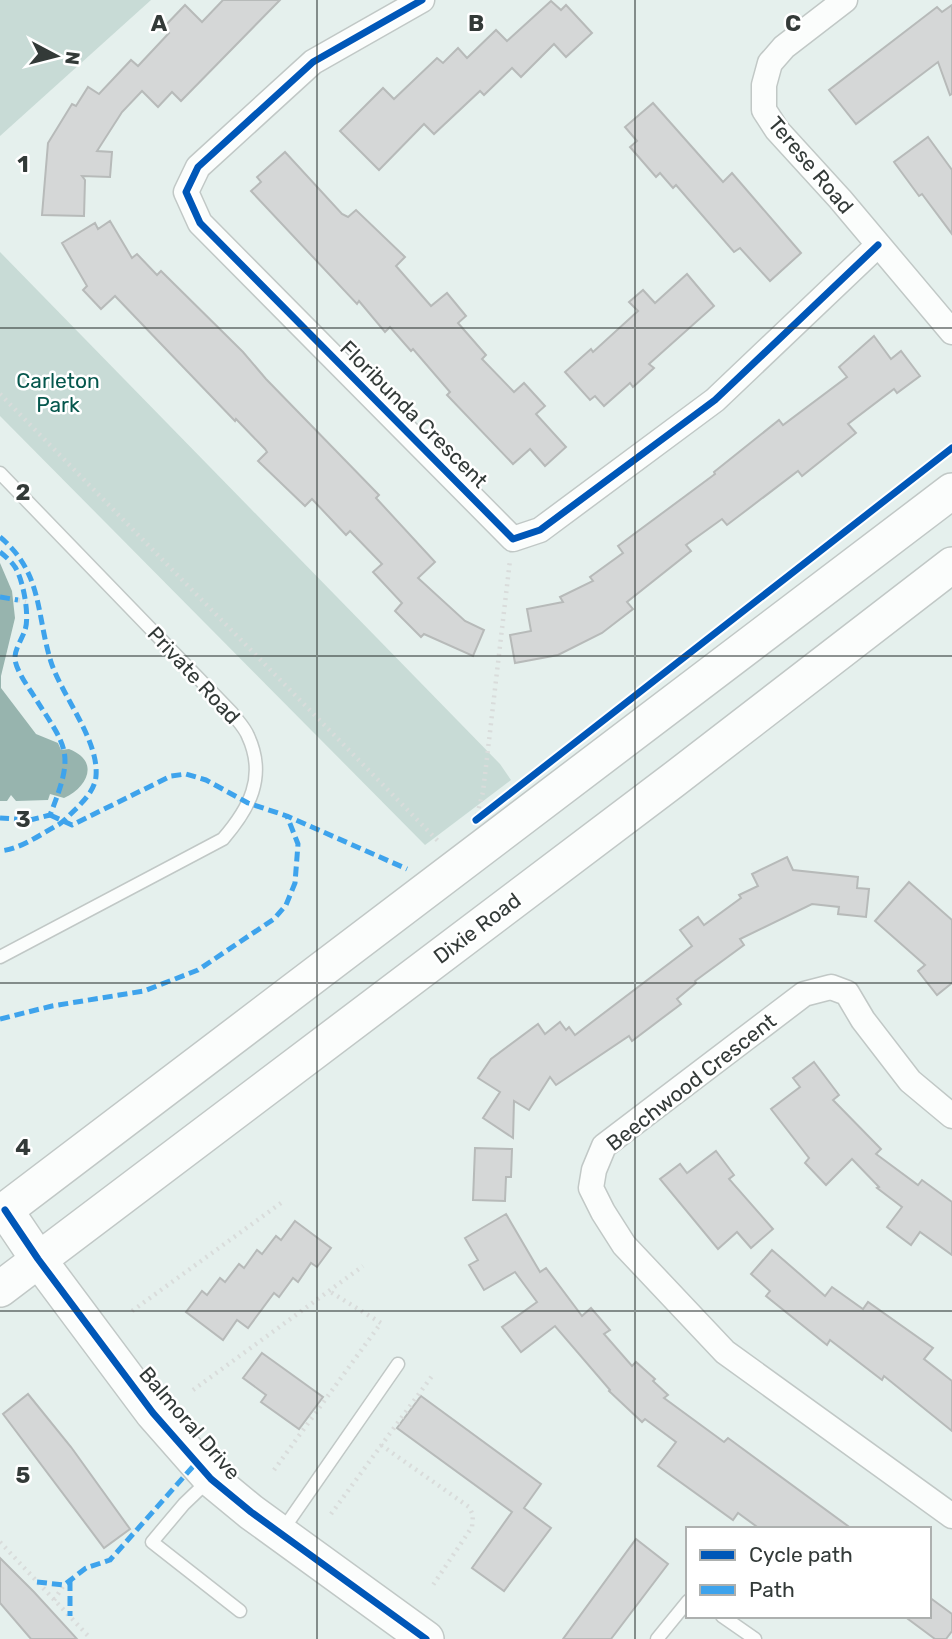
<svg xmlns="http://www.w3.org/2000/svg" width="952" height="1639" font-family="Rubik,sans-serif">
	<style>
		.green { fill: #c8dbd6 }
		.water { fill: #97b4ae }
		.building { fill: #d5d7d7; stroke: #b7bab9; stroke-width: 2 }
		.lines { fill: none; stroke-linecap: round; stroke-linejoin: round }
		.lane-casing { stroke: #c1c8c6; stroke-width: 15 }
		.street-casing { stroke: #c1c8c6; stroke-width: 27 }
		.secondary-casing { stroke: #c1c8c6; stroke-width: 38 }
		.path { stroke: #d9dcdb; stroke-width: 4.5; stroke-dasharray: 2 5; stroke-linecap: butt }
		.lane { stroke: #fbfdfc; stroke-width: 12 }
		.street { stroke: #fbfdfc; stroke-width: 24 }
		.secondary { stroke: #fbfdfc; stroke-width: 35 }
		.quiet { stroke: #3ea3ec; stroke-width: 5; stroke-dasharray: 10 5; stroke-linecap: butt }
		.cycleway-casing { stroke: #fff; stroke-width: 11 }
		.cycleway { stroke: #0057b8; stroke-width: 7 }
		.grid { fill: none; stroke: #333a38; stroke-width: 2; stroke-opacity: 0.55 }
		.labels { text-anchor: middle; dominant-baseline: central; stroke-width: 5; stroke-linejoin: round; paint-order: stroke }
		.street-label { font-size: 21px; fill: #333a38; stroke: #fff }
		.park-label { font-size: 21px; fill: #05574d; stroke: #fff }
		.grid-label { font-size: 23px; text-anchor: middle; font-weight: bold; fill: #333a38; stroke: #fff; stroke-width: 5; stroke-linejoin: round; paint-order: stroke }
	</style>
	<rect width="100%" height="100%" fill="#e5f0ed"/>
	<!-- green -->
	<g class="green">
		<polygon points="0,0 151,0 0,136"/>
		<polygon points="0,252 500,764 511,780 425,845 0,416"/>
	</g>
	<!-- water -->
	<path class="water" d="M0,563L12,591L15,618L1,676V688L36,734L58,743L61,750L69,749C100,761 88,787 64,798L50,794L48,800L16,801L11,795L7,801H0Z"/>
	<!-- building -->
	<g class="building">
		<polygon points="223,0 280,0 181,101 172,92 158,107 142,91 122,112 97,151 112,152 110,177 82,176 85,180 84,216 42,215 48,143 72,104 76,106 88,87 99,94 131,60 138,66 169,33 163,28 185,5 202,22"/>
		<polygon points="551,1 561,10 566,5 592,33 566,57 554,44 521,77 512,68 484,95 480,91 434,134 424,124 379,170 340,131 383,88 394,99 437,58 443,63 458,48 467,58 496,30 507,41"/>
		<polygon points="952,5 952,94 950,95 938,62 856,124 829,90 937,7 942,12"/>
		<polygon points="653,103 723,182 732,173 801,253 770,281 740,248 734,252 676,185 673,188 660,173 656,177 630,147 637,141 625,127"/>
		<polygon points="928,137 952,170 952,234 922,194 919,196 894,162"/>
		<polygon points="285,152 342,214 348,217 356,210 405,257 396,266 431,306 447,293 466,316 458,323 486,355 482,359 514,392 524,383 545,406 536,414 566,447 545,466 530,449 513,464 447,395 450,392 413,349 411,351 390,327 385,332 359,301 357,304 251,191 261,182 257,177"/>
		<polygon points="110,221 132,258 137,254 157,275 161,271 243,352 266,379 379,495 376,498 435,562 418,578 465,621 484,630 473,656 424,634 421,637 395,611 402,603 373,572 382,564 350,531 346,535 312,499 305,506 258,461 267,452 265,449 236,419 235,421 115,296 101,309 83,290 87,286 62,243 95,223 98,229"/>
		<polygon points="687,274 714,306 649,364 654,368 633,387 630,383 604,406 595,396 590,400 565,372 591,349 593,352 638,311 629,302 643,290 655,303"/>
		<polygon points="874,336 891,359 901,351 920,376 897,393 894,389 848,424 856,433 802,476 798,471 727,525 722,519 686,545 691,551 627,602 633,609 602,633 558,655 515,663 510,635 531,631 527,609 563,602 560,597 593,581 590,577 623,553 618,546 715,474 714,472 779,420 783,425 847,377 839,367"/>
		<polygon points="787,857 793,870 858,877 857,888 869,889 866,917 838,914 839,907 812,904 740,939 744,945 695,981 696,983 677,999 681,1004 632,1041 629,1036 556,1085 550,1077 529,1110 514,1101 513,1138 483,1118 500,1092 478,1078 491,1059 538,1024 545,1034 560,1022 566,1030 569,1027 575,1035 692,946 680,930 698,917 704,925 741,898 739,895 758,886 752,874"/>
		<polygon points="909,882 952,920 952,983 937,995 918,971 925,965 875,921"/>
		<polygon points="814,1062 839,1095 833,1100 881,1149 876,1154 918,1185 922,1180 952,1202 952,1255 920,1232 911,1245 887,1227 902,1207 877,1188 879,1187 852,1159 826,1185 805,1163 809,1158 771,1109 800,1087 793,1078"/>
		<polygon points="475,1148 512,1149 511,1177 506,1177 505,1201 473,1200"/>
		<polygon points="716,1151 734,1175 729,1179 773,1229 751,1248 737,1232 718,1249 660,1179 680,1164 687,1173"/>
		<polygon points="506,1214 540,1272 546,1268 582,1316 591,1308 610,1330 604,1334 632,1366 636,1362 655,1379 653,1381 668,1395 664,1398 724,1442 728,1438 852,1529 760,1529 738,1513 733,1520 658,1466 676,1442 645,1419 642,1422 609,1391 610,1390 555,1326 521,1352 502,1327 537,1302 515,1272 484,1290 469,1265 478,1260 465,1238"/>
		<polygon points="295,1221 331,1248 317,1267 311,1263 298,1282 293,1278 279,1297 274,1293 248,1328 237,1320 223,1340 186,1312 202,1291 207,1295 220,1278 225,1282 239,1264 244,1268 257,1250 262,1254 276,1236 281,1240"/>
		<polygon points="772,1250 825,1296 832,1287 863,1309 868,1302 933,1348 924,1359 952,1381 952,1431 884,1376 882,1380 830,1340 827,1345 766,1296 770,1291 751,1274"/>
		<polygon points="262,1353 323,1397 299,1429 261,1402 266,1395 243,1378"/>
		<polygon points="28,1394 71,1447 130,1529 104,1548 3,1414"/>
		<polygon points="421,1396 541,1484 524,1508 551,1528 504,1591 472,1568 512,1512 397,1428"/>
		<polygon points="636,1539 668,1564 611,1639 563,1639"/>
		<polygon points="0,1558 34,1592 77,1639 31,1639 0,1603"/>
		<polygon points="929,1597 952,1614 952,1631 946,1639 935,1639 904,1616 929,1616"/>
	</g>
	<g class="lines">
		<!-- lane casing -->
		<g class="lane-casing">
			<g id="lane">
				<path d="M0,473L232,713C237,720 245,728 248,736C267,777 249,809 223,839L0,957"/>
				<polyline points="208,1481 184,1504 152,1542 240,1611"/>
				<polyline points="282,1531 398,1364"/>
				<polyline points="722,1616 755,1639"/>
				<polyline points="657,1639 688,1601"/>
			</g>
		</g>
		<!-- street casing -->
		<g class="street-casing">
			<g id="street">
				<polyline points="422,0 313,62 198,167 186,192 200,223 513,539 540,530 715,400 878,245"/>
				<polyline points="845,0 784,47 770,63 764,85 764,110 777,130 840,199 952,332"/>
				<polyline points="952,1116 910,1081 863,1020 847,993 831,987 804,994 604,1146 594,1170 591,1188 603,1212 624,1245 725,1352 952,1516"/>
			</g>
		</g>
		<!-- secondary casing -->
		<g class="secondary-casing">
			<g id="secondary">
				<polyline points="5,1210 38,1259 153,1413 211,1479 251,1512 426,1639"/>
				<polyline points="0,1214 952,491"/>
				<polyline points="0,1289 672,781 952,565"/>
			</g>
		</g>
		<!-- path -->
		<g class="path">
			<polyline points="0,394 440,843"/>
			<polyline points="18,600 26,602"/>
			<polyline points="477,815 483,792 510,560"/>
			<polyline points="132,1311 281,1203"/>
			<polyline points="193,1390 363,1266"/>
			<polyline points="381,1445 469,1507 473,1515 472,1527 433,1585"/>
			<polyline points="274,1470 381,1323 329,1291"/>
			<polyline points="331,1514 432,1376"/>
			<polyline points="0,1542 91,1639"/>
			<polyline points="54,1600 64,1585"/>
		</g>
		<!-- lane -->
		<use href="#lane" class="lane"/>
		<!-- street -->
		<use href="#street" class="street"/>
		<!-- secondary -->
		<use href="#secondary" class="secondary"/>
		<!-- quiet -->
		<g class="quiet">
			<path d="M0,537C43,573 36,614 51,662C62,696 99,740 96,776C95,789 86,798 78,807C71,813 66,820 58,825C39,835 21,849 0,851"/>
			<path d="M0,552C5,556 12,562 15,567C23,579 30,616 25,630C22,639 14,650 15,660C17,671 26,684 32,693C67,749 76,750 50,815L30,820L0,818"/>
			<polyline points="0,597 18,600"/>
			<polyline points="50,815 72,825 171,776 186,774 206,780 248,803 287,816 407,869"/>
			<polyline points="0,1019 52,1006 144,991 198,970 274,919 286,905 295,883 298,844 287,816"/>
			<polyline points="70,1581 70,1616"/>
			<polyline points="37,1582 64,1585 86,1568 110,1560 197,1462"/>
		</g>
		<!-- cycleway casing -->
		<g class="cycleway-casing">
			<g id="cycleway">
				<polyline points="422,0 313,62 198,167 186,192 200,223 513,539 540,530 715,400 878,245"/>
				<polyline points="476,820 952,448"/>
				<polyline points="5,1210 38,1259 153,1413 211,1479 251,1512 426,1639"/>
			</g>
		</g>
		<!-- cycleway -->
		<use href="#cycleway" class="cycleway"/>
	</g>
	<!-- grid -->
	<path class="grid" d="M317,0V1639M635,0V1639M0,328H952M0,656H952M0,983H952M0,1311H952"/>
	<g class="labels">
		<!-- street labels -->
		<g class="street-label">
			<text transform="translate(811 165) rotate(50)">Terese Road</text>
			<text transform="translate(414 414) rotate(45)">Floribunda Crescent</text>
			<text transform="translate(194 675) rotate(47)">Private Road</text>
			<text transform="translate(477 928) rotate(-37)">Dixie Road</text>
			<text transform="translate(691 1082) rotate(-38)">Beechwood Crescent</text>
			<text transform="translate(190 1423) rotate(49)">Balmoral Drive</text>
		</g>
		<!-- park labels -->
		<g class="park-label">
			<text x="58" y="380">Carleton<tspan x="58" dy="24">Park</tspan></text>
		</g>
	</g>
	<g class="grid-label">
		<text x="159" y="31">A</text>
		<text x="476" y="31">B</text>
		<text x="793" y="31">C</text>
		<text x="23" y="172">1</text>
		<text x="23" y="500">2</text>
		<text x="23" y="827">3</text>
		<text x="23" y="1155">4</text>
		<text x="23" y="1483">5</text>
	</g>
	<!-- legend -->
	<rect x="686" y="1527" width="245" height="91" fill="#ffffff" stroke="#adb0af" stroke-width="2"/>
	<rect x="700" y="1550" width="35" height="10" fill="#0057b8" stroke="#adb0af" stroke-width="2"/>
	<text x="749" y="1562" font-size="21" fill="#333a38">Cycle path</text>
	<rect x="700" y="1585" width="35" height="10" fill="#3ea3ec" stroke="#adb0af" stroke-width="2"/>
	<text x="749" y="1597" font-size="21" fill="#333a38">Path</text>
	<!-- north arrow -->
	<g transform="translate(56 56) rotate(97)" stroke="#ffffff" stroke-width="5" paint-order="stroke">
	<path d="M0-5L12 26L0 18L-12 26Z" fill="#333a38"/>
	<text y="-10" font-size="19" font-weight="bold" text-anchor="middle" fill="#333a38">N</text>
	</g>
</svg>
